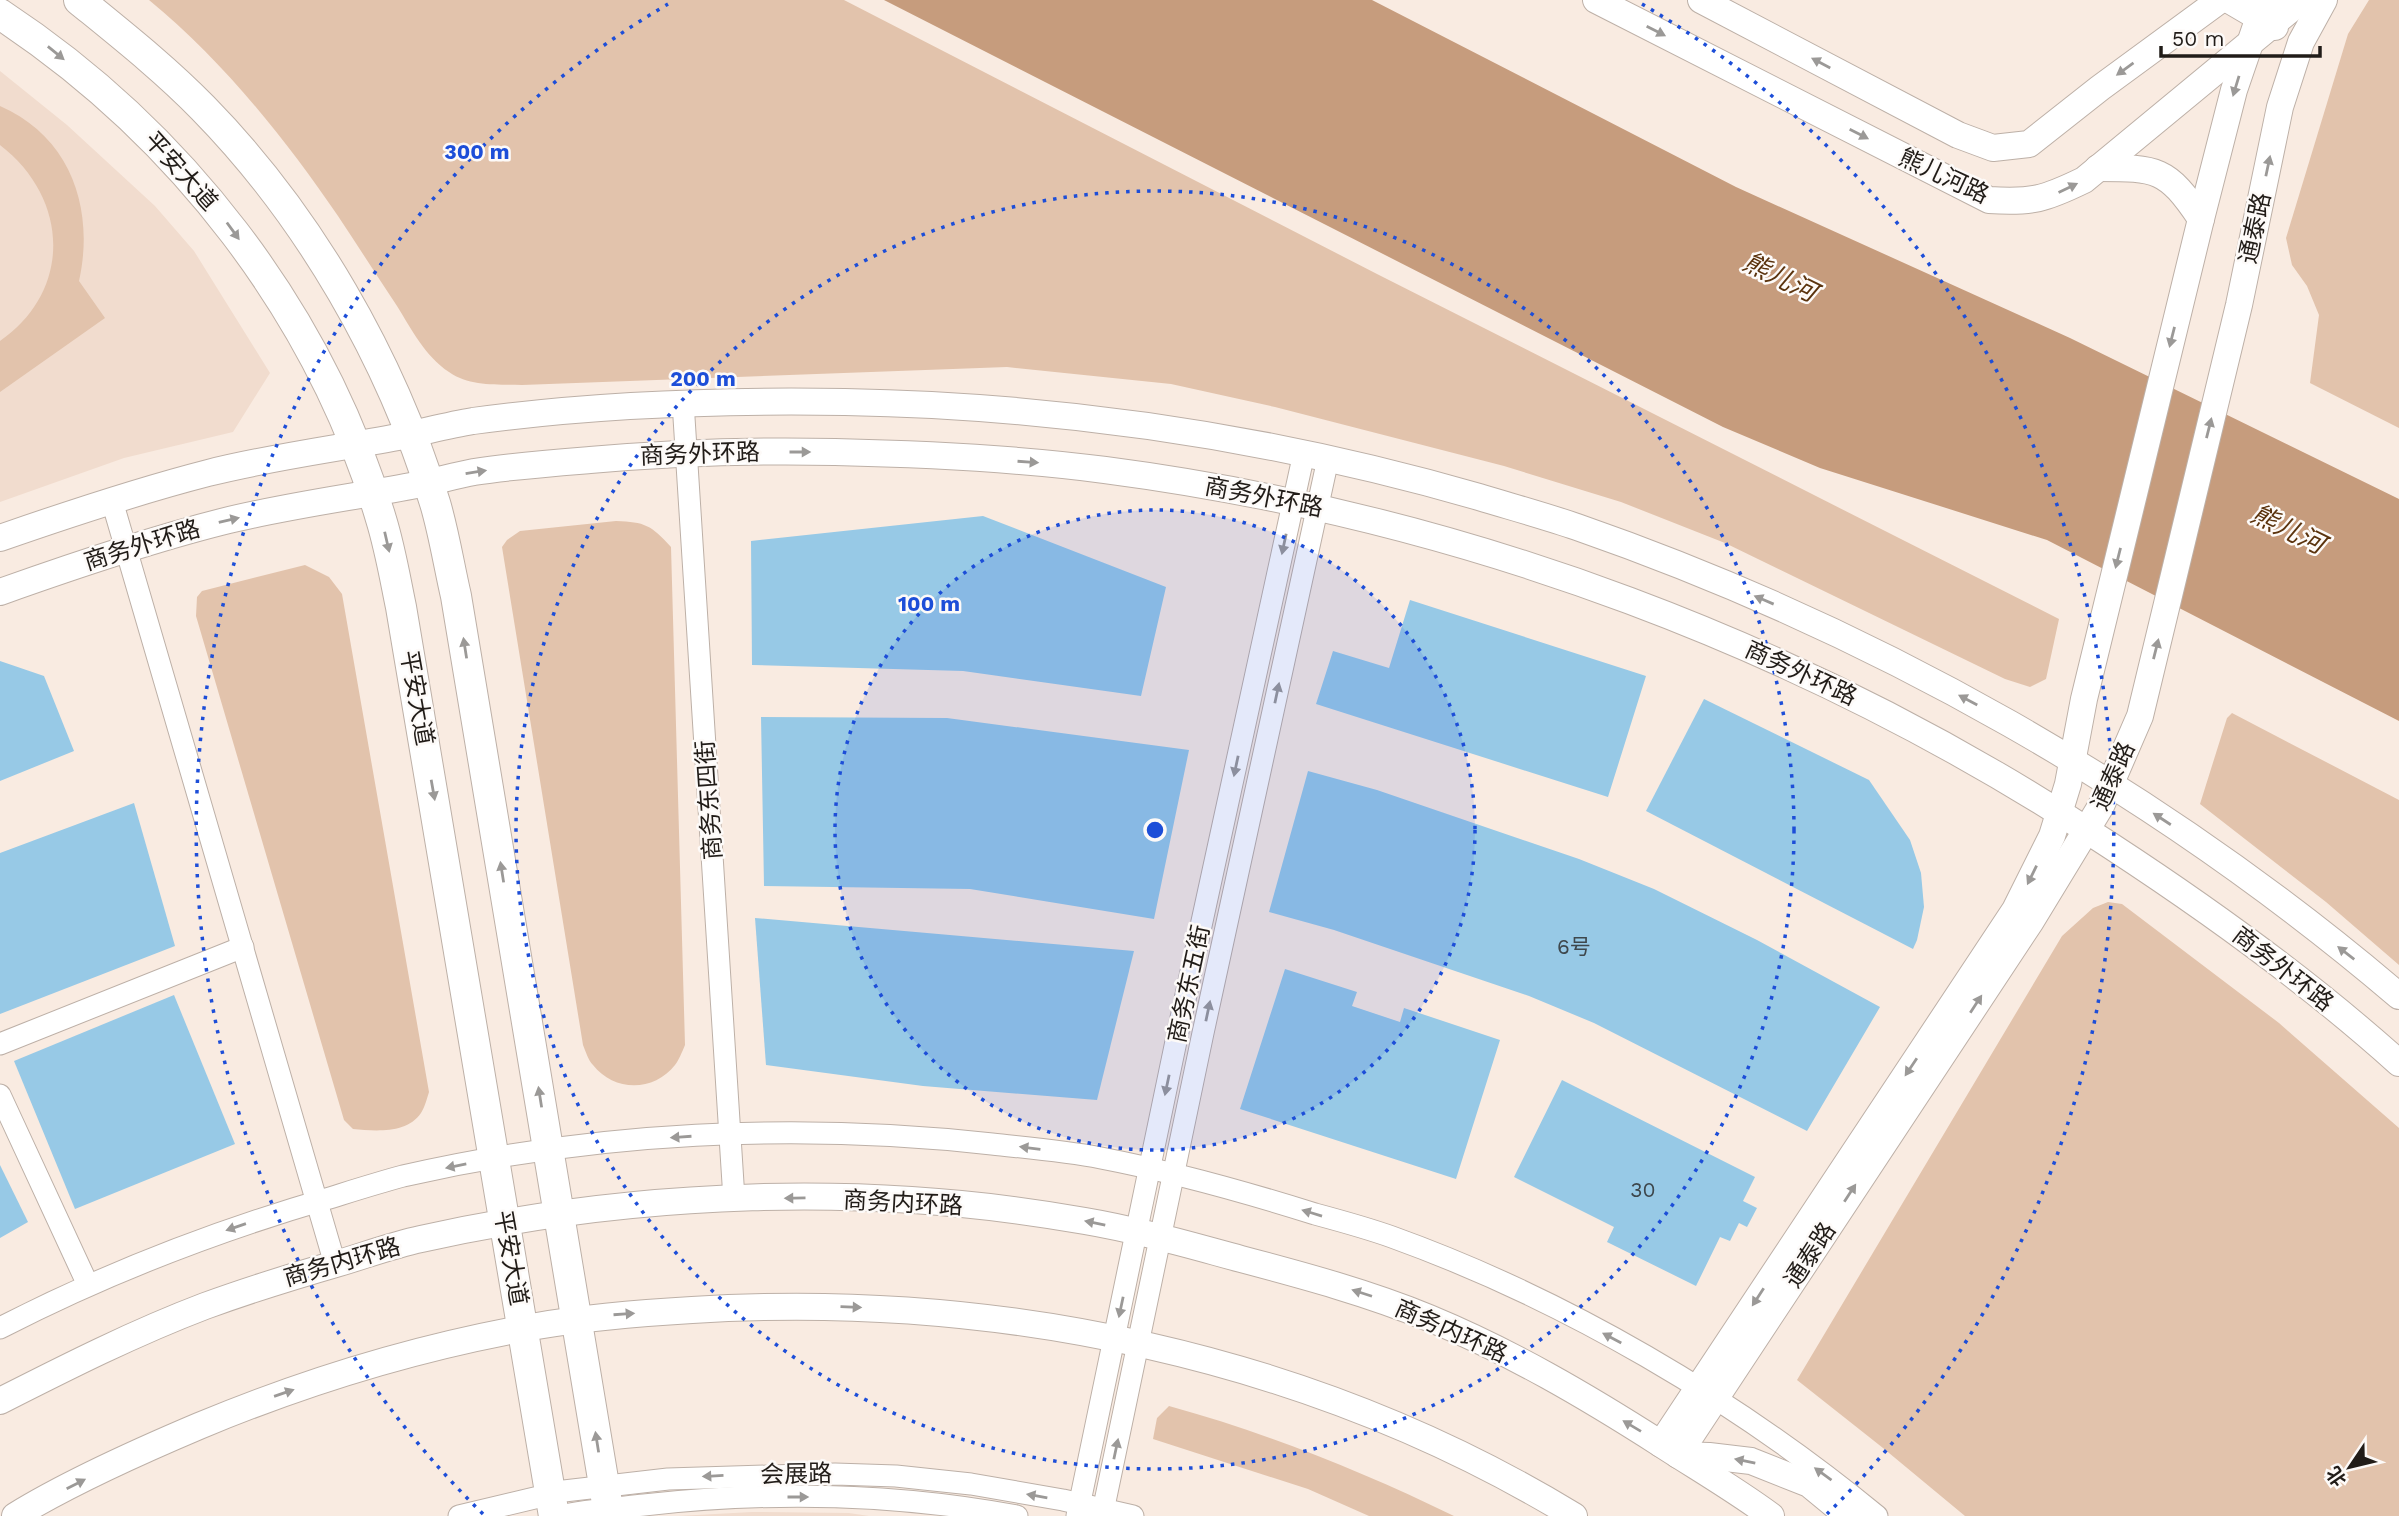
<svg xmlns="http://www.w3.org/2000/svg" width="2399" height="1516" font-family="'Work Sans','Noto Sans SC',sans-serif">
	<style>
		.built { fill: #f1dcce }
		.green { fill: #e2c3ac }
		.water { fill: #c69c7d }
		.building { fill: #97c9e6 }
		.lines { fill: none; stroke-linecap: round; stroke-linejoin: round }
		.minor-casing { stroke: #bdb0a7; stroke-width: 23 }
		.tertiary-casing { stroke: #bdb0a7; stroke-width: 28 }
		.secondary-casing { stroke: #bdb0a7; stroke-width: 32 }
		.minor { stroke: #fff; stroke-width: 21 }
		.tertiary { stroke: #fff; stroke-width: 26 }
		.secondary { stroke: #fff; stroke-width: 30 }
		.oneway { fill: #9b9997 }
		.ring { fill: none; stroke: #1d4ed8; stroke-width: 3.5; stroke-dasharray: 3.5 7 }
		.labels { text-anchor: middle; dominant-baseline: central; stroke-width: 5; stroke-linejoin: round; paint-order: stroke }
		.number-label { font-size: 21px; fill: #3e474c }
		.street-label { font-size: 24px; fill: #211c18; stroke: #fdfaf8 }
		.water-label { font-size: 26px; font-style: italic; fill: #5b330d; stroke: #fdfaf8 }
		.centre { fill: #1d4ed8; stroke: #fdfaf8; stroke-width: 3.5 }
		.ring-label { font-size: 21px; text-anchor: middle; font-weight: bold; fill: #1d4ed8; stroke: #fdfaf8; stroke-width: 5; stroke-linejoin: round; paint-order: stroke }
	</style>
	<rect width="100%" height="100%" fill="#f9ebe1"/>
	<!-- built -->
	<g class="built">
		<polygon points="0,71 67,125 155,206 194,251 270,373 233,432 124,458 0,502"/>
		<polygon points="752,1512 849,1513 869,1516 678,1516"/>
	</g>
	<!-- green -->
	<g class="green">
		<path d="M149,0H844L1377,274L2059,619L2046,679L2030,687L2005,679L1725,543L1621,502L1504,466L1275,407L1171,384L1007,367L522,385C497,384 470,387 449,372C425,356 412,330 397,306C377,276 358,246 338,216C284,137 223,61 149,0Z"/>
		<polygon points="2369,0 2399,0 2399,428 2310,383 2319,315 2307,286 2292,265 2286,238 2348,34"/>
		<path d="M0,106C71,137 95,209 79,281L105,318L0,392V341C73,290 69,198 0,145Z"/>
		<path d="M616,521C645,522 651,525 671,547L685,1045C682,1052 679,1060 675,1065C654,1092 614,1092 593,1065C588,1060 586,1052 583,1045L502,547L507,540L520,531Z"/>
		<path d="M305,565L329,577L342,594L429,1092C427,1098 425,1107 421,1113C407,1134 375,1131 353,1129L344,1120L196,616L197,597L202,591Z"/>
		<polygon points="2232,713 2399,800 2399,965 2326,902 2200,804 2227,718"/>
		<polygon points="2108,902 2122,904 2279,1023 2399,1128 2399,1516 1965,1516 1883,1448 1797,1380 2062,936 2093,908"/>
		<path d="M1169,1406C1267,1433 1362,1471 1454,1516H1369L1308,1489L1153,1439L1157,1418Z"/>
	</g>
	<!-- water -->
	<polygon class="water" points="884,0 1372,0 1736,187 2070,338 2399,499 2399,721 2047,540 1820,468 1723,427"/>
	<!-- building -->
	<g class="building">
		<polygon points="983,516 1166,587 1141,696 963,671 752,665 751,541"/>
		<polygon points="1410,600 1646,676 1608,797 1316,704 1333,651 1389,668"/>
		<polygon points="0,661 44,676 74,751 0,781"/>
		<polygon points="1704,699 1869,780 1910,840 1921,873 1924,907 1917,940 1913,949 1646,811"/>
		<polygon points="761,717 947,718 1189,750 1154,919 970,889 764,886"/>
		<polygon points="1308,771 1377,790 1579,859 1654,889 1757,940 1880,1007 1807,1131 1594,1023 1529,996 1334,930 1269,912"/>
		<polygon points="134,803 175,946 0,1014 0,853"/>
		<polygon points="755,918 1134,951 1097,1100 923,1086 766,1065"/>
		<polygon points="1285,969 1357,992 1352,1006 1400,1022 1404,1008 1500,1040 1456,1179 1240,1109"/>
		<polygon points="174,995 235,1144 75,1209 14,1061"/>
		<polygon points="1562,1080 1755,1177 1743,1201 1757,1208 1747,1227 1739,1223 1730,1241 1720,1237 1696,1286 1607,1242 1614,1227 1514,1177"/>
		<polygon points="0,1165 28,1222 0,1238"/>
	</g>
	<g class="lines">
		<!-- minor casing -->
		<g class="minor-casing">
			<g id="minor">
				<polyline points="683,402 734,1199"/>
				<polyline points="112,501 335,1264"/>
				<polyline points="0,1044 243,947"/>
				<polyline points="0,1095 88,1285"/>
				<path d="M0,1328C105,1274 213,1232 326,1199C352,1191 377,1183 403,1176C595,1132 796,1122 992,1144C1028,1148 1065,1151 1101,1158C1174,1172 1245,1192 1315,1214C1341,1221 1367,1228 1392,1237C1564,1299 1736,1400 1877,1516"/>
				<polyline points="459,1516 564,1491 668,1479 835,1474 896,1476 971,1484 1063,1500 1133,1516"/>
				<path d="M559,1516C586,1510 616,1508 644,1505C768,1491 894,1493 1017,1516"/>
				<polyline points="1077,1516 1179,1027 1304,453"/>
				<polyline points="1102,1516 1203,1033 1328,459"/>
			</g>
		</g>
		<!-- tertiary casing -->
		<g class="tertiary-casing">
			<g id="tertiary">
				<path d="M1596,0L1989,200C2032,203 2045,199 2084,180L2302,0"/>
				<polyline points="1701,0 1958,135 1993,148 2029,144 2100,88 2220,0"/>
				<polyline points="2229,0 2275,27"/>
				<path d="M2098,168C2157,168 2167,168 2201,219"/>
				<path d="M0,538C69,514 138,491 208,473C271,457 335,449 398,437C423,432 448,425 473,421C597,404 721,400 845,402C1060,406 1272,437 1479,497C1512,507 1545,516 1577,527C1876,631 2158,791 2399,996"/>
				<path d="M0,592C73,566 146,541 221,522C284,506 348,498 411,486C433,482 453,476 474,472C512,466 552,463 590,460C672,453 753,450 835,452C925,454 1015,458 1105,470C1464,517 1809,646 2111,846C2212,912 2310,983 2399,1063"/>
				<path d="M0,1401C67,1367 134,1333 205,1306C249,1290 294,1276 339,1263C366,1255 393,1245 421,1239C636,1191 867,1182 1085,1221C1138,1230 1189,1245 1241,1259C1305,1276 1368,1293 1429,1318C1511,1352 1586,1396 1661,1444C1698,1468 1736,1490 1771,1516"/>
				<polyline points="1661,1444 2015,910 2052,836 2068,784 2084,699 2201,219 2234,90 2257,23 2269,0"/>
				<polyline points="1678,1455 2031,921 2101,806 2140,716 2239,305 2280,107 2301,42 2324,0"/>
				<polyline points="1679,1455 1709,1456 1751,1461 1809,1484 1848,1516"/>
				<path d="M15,1516C70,1482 140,1451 199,1426C307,1381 422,1346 537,1326C589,1317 640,1313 692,1310C997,1291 1311,1356 1574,1516"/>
			</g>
		</g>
		<!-- secondary casing -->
		<g class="secondary-casing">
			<g id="secondary">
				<path d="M79,0C122,35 165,69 203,108C309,216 391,359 435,503C444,533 449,566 456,596L608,1509"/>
				<path d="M0,14C179,132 320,312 381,519C390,548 395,578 401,607L554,1516"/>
			</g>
		</g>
		<!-- minor -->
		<use href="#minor" class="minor"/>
		<!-- tertiary -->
		<use href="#tertiary" class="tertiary"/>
		<!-- secondary -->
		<use href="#secondary" class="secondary"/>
	</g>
	<!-- one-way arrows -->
	<defs><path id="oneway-solid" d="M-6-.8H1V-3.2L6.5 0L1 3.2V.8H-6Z" transform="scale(1.75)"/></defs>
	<g class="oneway">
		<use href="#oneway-solid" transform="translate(1656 31) rotate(27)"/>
		<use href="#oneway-solid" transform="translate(56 53) rotate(39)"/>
		<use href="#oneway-solid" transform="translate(1821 63) rotate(-152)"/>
		<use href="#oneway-solid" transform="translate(2125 69) rotate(144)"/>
		<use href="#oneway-solid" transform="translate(2236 86) rotate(107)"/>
		<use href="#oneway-solid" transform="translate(1859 134) rotate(27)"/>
		<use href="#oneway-solid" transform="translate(2268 166) rotate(-78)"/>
		<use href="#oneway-solid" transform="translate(2068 188) rotate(-26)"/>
		<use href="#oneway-solid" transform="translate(233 231) rotate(54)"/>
		<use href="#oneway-solid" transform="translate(2172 337) rotate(104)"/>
		<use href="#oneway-solid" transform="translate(2209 428) rotate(-76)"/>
		<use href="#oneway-solid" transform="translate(800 452)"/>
		<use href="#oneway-solid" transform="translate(1028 462) rotate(4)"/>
		<use href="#oneway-solid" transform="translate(476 472) rotate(-9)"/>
		<use href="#oneway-solid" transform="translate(229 520) rotate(-13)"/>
		<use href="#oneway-solid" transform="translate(387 542) rotate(77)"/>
		<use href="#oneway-solid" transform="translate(1284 544) rotate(102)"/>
		<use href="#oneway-solid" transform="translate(2118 558) rotate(104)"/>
		<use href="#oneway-solid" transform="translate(1764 600) rotate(-157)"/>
		<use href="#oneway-solid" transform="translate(465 648) rotate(-99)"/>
		<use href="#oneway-solid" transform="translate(2156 649) rotate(-76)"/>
		<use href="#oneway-solid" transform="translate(1277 693) rotate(-78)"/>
		<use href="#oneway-solid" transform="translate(1968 700) rotate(-152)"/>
		<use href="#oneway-solid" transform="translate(1236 766) rotate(102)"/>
		<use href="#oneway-solid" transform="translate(433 790) rotate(80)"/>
		<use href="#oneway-solid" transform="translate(2162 819) rotate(-147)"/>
		<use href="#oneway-solid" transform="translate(502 872) rotate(-99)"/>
		<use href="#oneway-solid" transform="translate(2032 875) rotate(116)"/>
		<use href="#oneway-solid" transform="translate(2346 953) rotate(-142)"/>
		<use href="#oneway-solid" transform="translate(1976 1004) rotate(-57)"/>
		<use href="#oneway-solid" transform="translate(1208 1011) rotate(-78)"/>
		<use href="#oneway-solid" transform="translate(1911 1067) rotate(124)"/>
		<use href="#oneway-solid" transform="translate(1167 1085) rotate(102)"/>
		<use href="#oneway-solid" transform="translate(540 1097) rotate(-99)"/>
		<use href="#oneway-solid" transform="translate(681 1137) rotate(176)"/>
		<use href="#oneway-solid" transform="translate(1030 1148) rotate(-173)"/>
		<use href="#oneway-solid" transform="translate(456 1166) rotate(169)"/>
		<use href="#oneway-solid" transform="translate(1850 1193) rotate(-57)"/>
		<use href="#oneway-solid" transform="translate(795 1198) rotate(179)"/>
		<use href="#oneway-solid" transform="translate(1312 1213) rotate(-163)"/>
		<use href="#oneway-solid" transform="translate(1095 1223) rotate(-168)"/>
		<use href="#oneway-solid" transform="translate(236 1227) rotate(161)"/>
		<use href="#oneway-solid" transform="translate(1362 1293) rotate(-162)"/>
		<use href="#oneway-solid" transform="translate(1758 1297) rotate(123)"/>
		<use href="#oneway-solid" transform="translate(851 1307) rotate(2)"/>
		<use href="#oneway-solid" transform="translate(1121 1307) rotate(102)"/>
		<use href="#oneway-solid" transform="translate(624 1314) rotate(-4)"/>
		<use href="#oneway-solid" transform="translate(1612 1338) rotate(-152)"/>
		<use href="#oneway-solid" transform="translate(284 1393) rotate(-19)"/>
		<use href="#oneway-solid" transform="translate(1632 1426) rotate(-149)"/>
		<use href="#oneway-solid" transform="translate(597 1442) rotate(-99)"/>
		<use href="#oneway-solid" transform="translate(1116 1449) rotate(-78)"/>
		<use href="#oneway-solid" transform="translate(1745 1461) rotate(-169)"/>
		<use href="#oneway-solid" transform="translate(1823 1474) rotate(-144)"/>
		<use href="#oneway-solid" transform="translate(713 1476) rotate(177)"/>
		<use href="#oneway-solid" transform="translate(76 1484) rotate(-27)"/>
		<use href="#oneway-solid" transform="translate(1037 1496) rotate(-170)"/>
		<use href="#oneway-solid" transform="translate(798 1497)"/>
	</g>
	<!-- distance rings -->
	<circle cx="1155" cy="830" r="320" fill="#1d4ed8" fill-opacity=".12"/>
	<g class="ring">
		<circle cx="1155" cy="830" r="320"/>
		<circle cx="1155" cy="830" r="639"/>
		<path d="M483 1514A959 959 0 0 1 668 4M1642 4A959 959 0 0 1 1827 1514"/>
	</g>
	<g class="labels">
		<!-- number labels -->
		<g class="number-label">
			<text x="1574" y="946">6号</text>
			<text x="1643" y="1189">30</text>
		</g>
		<!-- street labels -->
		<g class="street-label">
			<text transform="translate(181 171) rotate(48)">平安大道</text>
			<text transform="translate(1944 176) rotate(25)">熊儿河路</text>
			<text transform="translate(2255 228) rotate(-78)">通泰路</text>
			<text transform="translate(700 454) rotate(-2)">商务外环路</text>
			<text transform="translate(1264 497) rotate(11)">商务外环路</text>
			<text transform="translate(142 545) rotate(-17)">商务外环路</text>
			<text transform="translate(1801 673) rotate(25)">商务外环路</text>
			<text transform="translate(417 698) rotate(80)">平安大道</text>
			<text transform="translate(2113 776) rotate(-66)">通泰路</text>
			<text transform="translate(709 800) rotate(-94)">商务东四街</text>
			<text transform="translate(2283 969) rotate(38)">商务外环路</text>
			<text transform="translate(1189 984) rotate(-78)">商务东五街</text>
			<text transform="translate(903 1203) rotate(3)">商务内环路</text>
			<text transform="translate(1810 1255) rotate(-57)">通泰路</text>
			<text transform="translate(511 1258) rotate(80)">平安大道</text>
			<text transform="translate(342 1262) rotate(-16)">商务内环路</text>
			<text transform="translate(1451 1331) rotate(24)">商务内环路</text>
			<text transform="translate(796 1474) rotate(-1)">会展路</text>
		</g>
		<!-- water labels -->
		<g class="water-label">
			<text transform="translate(1780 277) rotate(26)">熊儿河</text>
			<text transform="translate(2288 529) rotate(26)">熊儿河</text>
		</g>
	</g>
	<circle cx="1155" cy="830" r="10" class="centre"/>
	<g class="ring-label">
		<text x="477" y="159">300 m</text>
		<text x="703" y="386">200 m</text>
		<text x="929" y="611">100 m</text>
	</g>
	<!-- north arrow -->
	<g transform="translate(2350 1467) rotate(235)" stroke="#fdfaf8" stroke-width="5" paint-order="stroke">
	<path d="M0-5L12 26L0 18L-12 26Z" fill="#211c18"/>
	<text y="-10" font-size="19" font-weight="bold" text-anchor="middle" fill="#211c18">北</text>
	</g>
	<!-- scale -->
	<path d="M2161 46v10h159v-10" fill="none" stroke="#211c18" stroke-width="3.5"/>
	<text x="2172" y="46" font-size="21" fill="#211c18" stroke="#fdfaf8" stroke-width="5" paint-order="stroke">50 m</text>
</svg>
